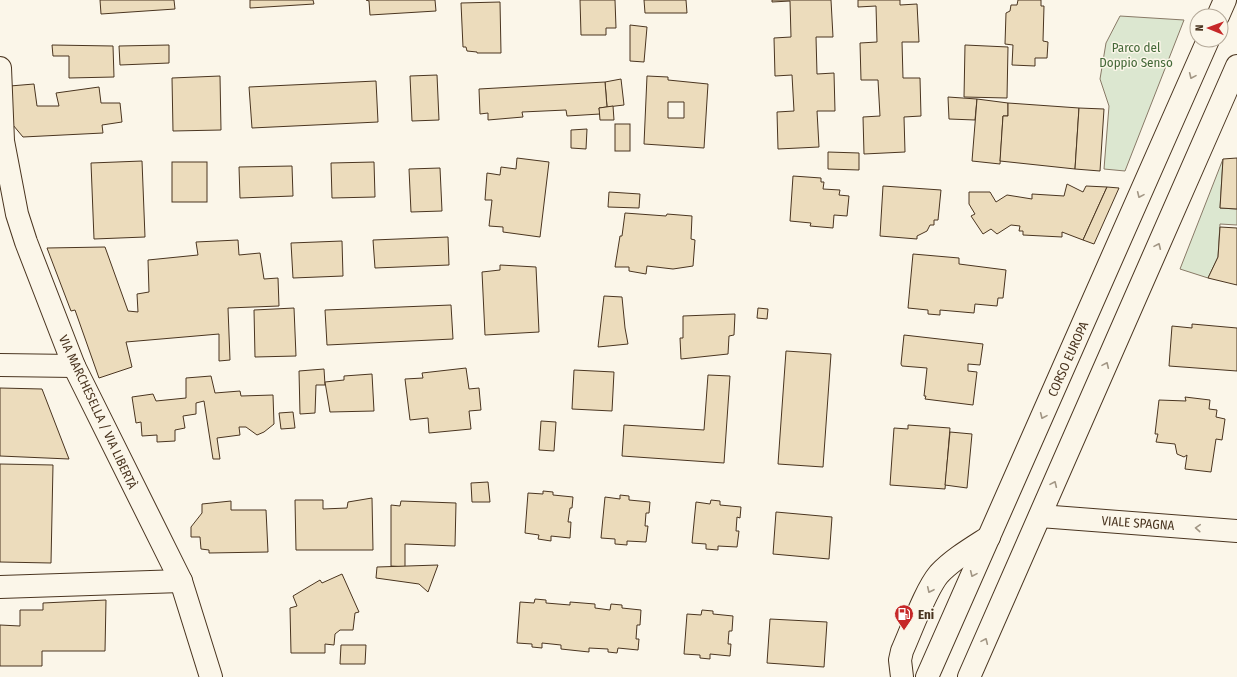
<svg xmlns="http://www.w3.org/2000/svg" width="1237" height="677" font-family="'Fira Sans Condensed',sans-serif">
	<style>
		.green { fill: #dce7d0; stroke: #887966 }
		.building { fill: #ecdcbc; stroke: #4a3520; fill-rule: evenodd }
		.lines { fill: none; stroke-linecap: round; stroke-linejoin: round }
		.minor-casing { stroke: #4a3520; stroke-width: 24 }
		.major-casing { stroke: #4a3520; stroke-width: 24 }
		.minor { stroke: #fbf6e9; stroke-width: 22 }
		.major { stroke: #fbf6e9; stroke-width: 22 }
		.oneway { stroke: #a29684 }
		.labels { text-anchor: middle; dominant-baseline: central; stroke-width: 3; stroke-linejoin: round; paint-order: stroke }
		.park-label { font-size: 13px; fill: #436837; stroke: #fbf6e9 }
		.street-label { font-size: 13px; fill: #4a3520; stroke: #fbf6e9 }
		.poi-label { font-size: 13px; font-weight: bold; fill: #4a3520; stroke: #fbf6e9; text-anchor: start }
	</style>
	<rect width="100%" height="100%" fill="#fbf6e9"/>
	<!-- green -->
	<g class="green">
		<polygon points="1120,16 1184,20 1125,171 1104,169 1109,106 1100,79 1106,43"/>
		<polygon points="1223,159 1220,208 1237,209 1237,225 1220,224 1218,257 1208,278 1180,269"/>
	</g>
	<!-- building -->
	<g class="building">
		<polygon points="100,0 174,0 175,9 101,14"/>
		<polygon points="250,0 313,0 314,4 250,8"/>
		<polygon points="366,0 435,0 436,11 370,15 369,1"/>
		<polygon points="580,0 615,0 616,28 606,28 606,35 581,35"/>
		<polygon points="644,0 686,0 687,13 645,13"/>
		<polygon points="772,0 831,0 833,37 816,37 817,74 834,73 835,111 817,111 819,147 778,149 777,112 794,111 792,75 775,76 774,38 791,37 790,1 772,2"/>
		<polygon points="858,0 900,0 900,5 917,4 919,42 902,42 903,78 920,78 921,116 904,117 905,152 864,154 863,117 880,116 878,80 861,80 860,43 877,42 876,6 858,7"/>
		<polygon points="1018,0 1041,0 1041,6 1044,6 1043,41 1048,42 1047,58 1035,58 1035,66 1012,65 1013,45 1005,44 1006,13 1010,11 1011,5 1017,5"/>
		<polygon points="500,2 501,53 477,53 477,52 467,51 466,47 463,47 461,3"/>
		<polygon points="630,25 647,27 644,62 630,61"/>
		<polygon points="52,45 113,46 114,77 69,78 69,56 53,56"/>
		<polygon points="169,45 169,63 120,65 119,46"/>
		<polygon points="965,45 1008,47 1007,98 964,97"/>
		<polygon points="437,75 439,120 412,121 410,76"/>
		<polygon points="220,76 221,130 173,131 172,78"/>
		<path d="M647,76L668,77V80L708,84L704,148L644,144ZM668,102H684V118H668Z"/>
		<polygon points="621,79 624,105 607,107 605,82"/>
		<polygon points="376,81 378,122 252,128 249,87"/>
		<polygon points="605,82 607,107 599,108 600,114 567,116 566,110 522,112 523,117 488,120 488,113 480,114 479,89"/>
		<polygon points="34,84 37,106 59,106 56,93 99,87 101,103 120,103 122,122 102,125 103,133 23,137 13,125 10,86"/>
		<polygon points="948,97 977,99 975,120 949,119"/>
		<polygon points="977,99 1008,103 1008,116 1003,116 1000,164 972,161"/>
		<polygon points="1008,103 1079,108 1075,169 1000,161 1003,116 1008,116"/>
		<polygon points="613,106 614,120 600,120 599,108"/>
		<polygon points="1079,108 1104,109 1100,171 1075,169"/>
		<rect x="615" y="124" width="15" height="27"/>
		<polygon points="587,129 586,149 571,148 571,130"/>
		<polygon points="828,152 859,153 859,170 828,169"/>
		<polygon points="517,158 549,162 540,237 503,232 503,227 489,226 492,200 485,200 487,173 500,175 501,167 516,169"/>
		<polygon points="1237,158 1237,209 1220,208 1223,159"/>
		<polygon points="142,161 145,237 94,239 91,163"/>
		<rect x="172" y="162" width="35" height="40"/>
		<polygon points="374,162 375,197 332,198 331,163"/>
		<polygon points="292,166 293,196 240,198 239,167"/>
		<polygon points="440,168 442,211 411,212 409,169"/>
		<polygon points="793,176 821,178 821,182 824,182 823,189 840,190 839,195 849,196 847,216 834,215 833,228 810,226 811,223 790,221"/>
		<polygon points="1067,184 1083,192 1086,186 1107,187 1083,240 1062,232 1062,237 1023,235 1023,231 1019,231 1020,226 1011,225 997,234 991,229 983,234 971,216 975,214 969,204 969,192 990,192 996,202 1007,195 1032,199 1032,194 1064,196"/>
		<polygon points="883,186 941,190 938,220 934,220 934,225 930,225 927,231 917,236 917,239 880,236"/>
		<polygon points="1107,187 1119,188 1094,244 1083,240"/>
		<polygon points="609,192 640,194 639,208 608,207"/>
		<polygon points="625,213 666,216 667,214 692,216 691,239 695,240 693,266 673,269 647,266 646,274 629,271 629,267 615,267 620,236 622,236"/>
		<polygon points="1220,227 1237,228 1237,285 1208,278 1218,257"/>
		<polygon points="448,237 449,265 375,268 373,240"/>
		<polygon points="238,240 239,255 260,253 264,279 278,278 279,306 228,308 230,360 219,361 219,334 126,342 132,367 99,378 75,310 71,311 47,248 105,247 128,311 138,312 137,294 149,292 148,260 198,255 196,242"/>
		<polygon points="342,241 343,276 293,278 291,243"/>
		<polygon points="913,254 959,258 959,264 1006,270 1003,298 998,298 997,306 975,304 974,313 940,310 940,315 928,314 928,310 908,308"/>
		<polygon points="500,265 536,267 539,332 485,335 482,272 500,270"/>
		<polygon points="604,296 622,297 625,328 628,344 598,347"/>
		<polygon points="451,305 453,339 327,345 325,310"/>
		<polygon points="294,308 296,356 255,357 254,310"/>
		<polygon points="758,308 768,309 767,319 757,318"/>
		<polygon points="735,314 734,335 729,336 728,354 681,359 680,338 683,338 683,316"/>
		<polygon points="1192,324 1237,328 1237,371 1169,366 1172,326 1192,328"/>
		<polygon points="904,335 983,344 980,365 968,364 968,371 977,372 973,405 925,399 926,396 924,396 927,368 902,366 901,364"/>
		<polygon points="786,351 831,354 823,467 778,464"/>
		<polygon points="466,368 469,389 479,388 481,410 469,411 471,429 429,433 428,418 410,420 405,379 423,378 422,373"/>
		<polygon points="324,369 325,385 316,385 315,413 300,414 299,371"/>
		<polygon points="574,370 614,372 612,411 572,409"/>
		<polygon points="372,374 374,411 330,412 325,382 344,380 344,376"/>
		<polygon points="708,375 730,376 724,463 622,456 624,425 704,430"/>
		<polygon points="211,376 215,393 240,391 241,396 273,395 274,424 264,432 257,435 246,427 239,427 240,435 217,438 220,459 213,459 204,401 196,403 196,414 183,416 185,428 175,430 175,441 157,442 157,435 142,436 141,422 136,423 132,397 153,394 156,401 186,398 186,378"/>
		<polygon points="0,388 42,389 69,459 0,456"/>
		<polygon points="1185,397 1210,400 1209,409 1217,410 1216,417 1225,419 1222,440 1216,439 1211,472 1185,469 1187,455 1184,457 1177,454 1175,444 1156,442 1158,434 1155,434 1159,400 1186,401"/>
		<polygon points="293,412 295,428 281,429 279,413"/>
		<polygon points="541,421 556,422 554,451 539,450"/>
		<polygon points="908,425 950,428 945,489 890,485 894,428 908,429"/>
		<polygon points="950,432 972,434 967,488 945,485"/>
		<polygon points="0,464 53,465 51,563 0,562"/>
		<polygon points="488,482 490,502 472,502 471,483"/>
		<polygon points="543,491 553,492 553,495 573,497 572,508 570,508 568,522 571,522 570,538 551,536 551,541 538,539 539,535 525,533 528,493 543,494"/>
		<polygon points="620,495 629,496 629,500 650,502 649,513 646,513 645,526 648,526 646,542 627,541 627,545 615,544 615,539 601,538 605,497 620,499"/>
		<polygon points="372,498 373,550 296,550 295,500 323,500 323,509 347,508 348,502"/>
		<polygon points="711,500 720,501 720,505 741,507 740,518 737,517 736,531 739,531 737,547 718,546 718,550 706,549 706,544 692,543 696,502 710,504"/>
		<polygon points="231,501 231,510 266,510 268,552 209,553 209,550 201,549 200,537 191,537 191,527 202,513 202,504"/>
		<polygon points="401,501 456,503 455,546 405,544 405,567 391,566 391,505 400,506"/>
		<polygon points="776,512 832,517 829,559 773,554"/>
		<polygon points="438,565 428,592 419,584 376,578 377,567"/>
		<polygon points="342,574 359,612 355,613 353,630 340,630 335,634 334,645 325,644 325,653 291,653 290,608 297,606 293,596 320,580 322,583"/>
		<polygon points="535,599 546,600 546,603 570,605 570,602 595,604 595,608 610,610 611,604 622,605 622,608 641,610 640,625 637,625 636,639 639,639 638,650 618,648 617,653 608,652 608,649 589,648 589,652 561,649 561,645 542,643 542,648 532,647 532,644 517,643 520,602 534,603"/>
		<polygon points="106,600 105,651 42,651 42,666 0,666 0,625 20,626 20,610 43,610 43,603"/>
		<polygon points="702,610 713,611 713,614 733,616 732,631 729,631 728,644 731,644 730,656 710,654 710,659 700,658 700,655 684,654 687,614 701,615"/>
		<polygon points="770,619 827,622 824,667 767,663"/>
		<polygon points="341,645 366,645 365,664 340,664"/>
	</g>
	<g class="lines">
		<!-- minor casing -->
		<g class="minor-casing">
			<g id="minor">
				<polyline points="0,68 3,141 17,214 26,242 74,366 181,581 211,677"/>
				<polyline points="0,365 74,366"/>
				<polyline points="1040,516 1237,531"/>
				<polyline points="0,587 181,581"/>
				<path d="M902,677L900,660L902,651C911,631 926,589 939,574C953,559 972,548 989,537"/>
			</g>
		</g>
		<!-- major casing -->
		<g class="major-casing">
			<g id="major">
				<polyline points="1218,16 1225,0"/>
				<polyline points="927,677 1208,40"/>
				<polyline points="969,677 1237,66"/>
			</g>
		</g>
		<!-- minor -->
		<use href="#minor" class="minor"/>
		<!-- major -->
		<use href="#major" class="major"/>
	</g>
	<!-- one-way arrows -->
	<defs><path id="oneway-chevron" d="M-2-3.5L2.5 0L-2 3.5" fill="none" stroke-width="1.6" stroke-linecap="round" stroke-linejoin="round"/></defs>
	<g class="oneway">
		<use href="#oneway-chevron" transform="translate(1192 76) rotate(114)"/>
		<use href="#oneway-chevron" transform="translate(1140 195) rotate(114)"/>
		<use href="#oneway-chevron" transform="translate(1158 246) rotate(-66)"/>
		<use href="#oneway-chevron" transform="translate(1106 365) rotate(-66)"/>
		<use href="#oneway-chevron" transform="translate(1043 416) rotate(114)"/>
		<use href="#oneway-chevron" transform="translate(1054 484) rotate(-66)"/>
		<use href="#oneway-chevron" transform="translate(1198 528) rotate(-176)"/>
		<use href="#oneway-chevron" transform="translate(973 574) rotate(114)"/>
		<use href="#oneway-chevron" transform="translate(930 590) rotate(115)"/>
		<use href="#oneway-chevron" transform="translate(985 641) rotate(-66)"/>
	</g>
	<!-- icons -->
	<defs>
		<g id="fuel-pin" transform="scale(1)"><path d="M0 17L-7.5 6A9.5 9.5 0 1 1 7.5 6Z" fill="#c62828" stroke="#fbf6e9"/><path d="M-5.5-6h7V0h2V4h1.3V-2.5L3-4.5l.8-.8L6-3V5H2.5V1h-1V6h-7ZM-4.2-4.7v3.2H.2V-4.7Z" fill="#fff"/></g>
	</defs>
	<g fill-rule="evenodd">
		<use href="#fuel-pin" x="904" y="614"/>
	</g>
	<g class="labels">
		<!-- park labels -->
		<g class="park-label">
			<text x="1136" y="47">Parco del<tspan x="1136" dy="15">Doppio Senso</tspan></text>
		</g>
		<!-- street labels -->
		<g class="street-label">
			<text transform="translate(1068 359) rotate(-66)">CORSO EUROPA</text>
			<text transform="translate(98 412) rotate(65)">VIA MARCHESELLA / VIA LIBERTÀ</text>
			<text transform="translate(1138 523) rotate(4)">VIALE SPAGNA</text>
		</g>
		<!-- poi labels -->
		<g class="poi-label">
			<text x="918" y="614">Eni</text>
		</g>
	</g>
	<!-- north arrow -->
	<g transform="translate(1209 28) rotate(271)"><circle r="19" fill="#fbf6e9" stroke="#b4a999"/>
	<path d="M0-3L7 15L0 10L-7 15Z" fill="#c62828"/>
	<text y="-6" font-size="11" font-weight="bold" text-anchor="middle" fill="#4a3520">N</text>
	</g>
</svg>
